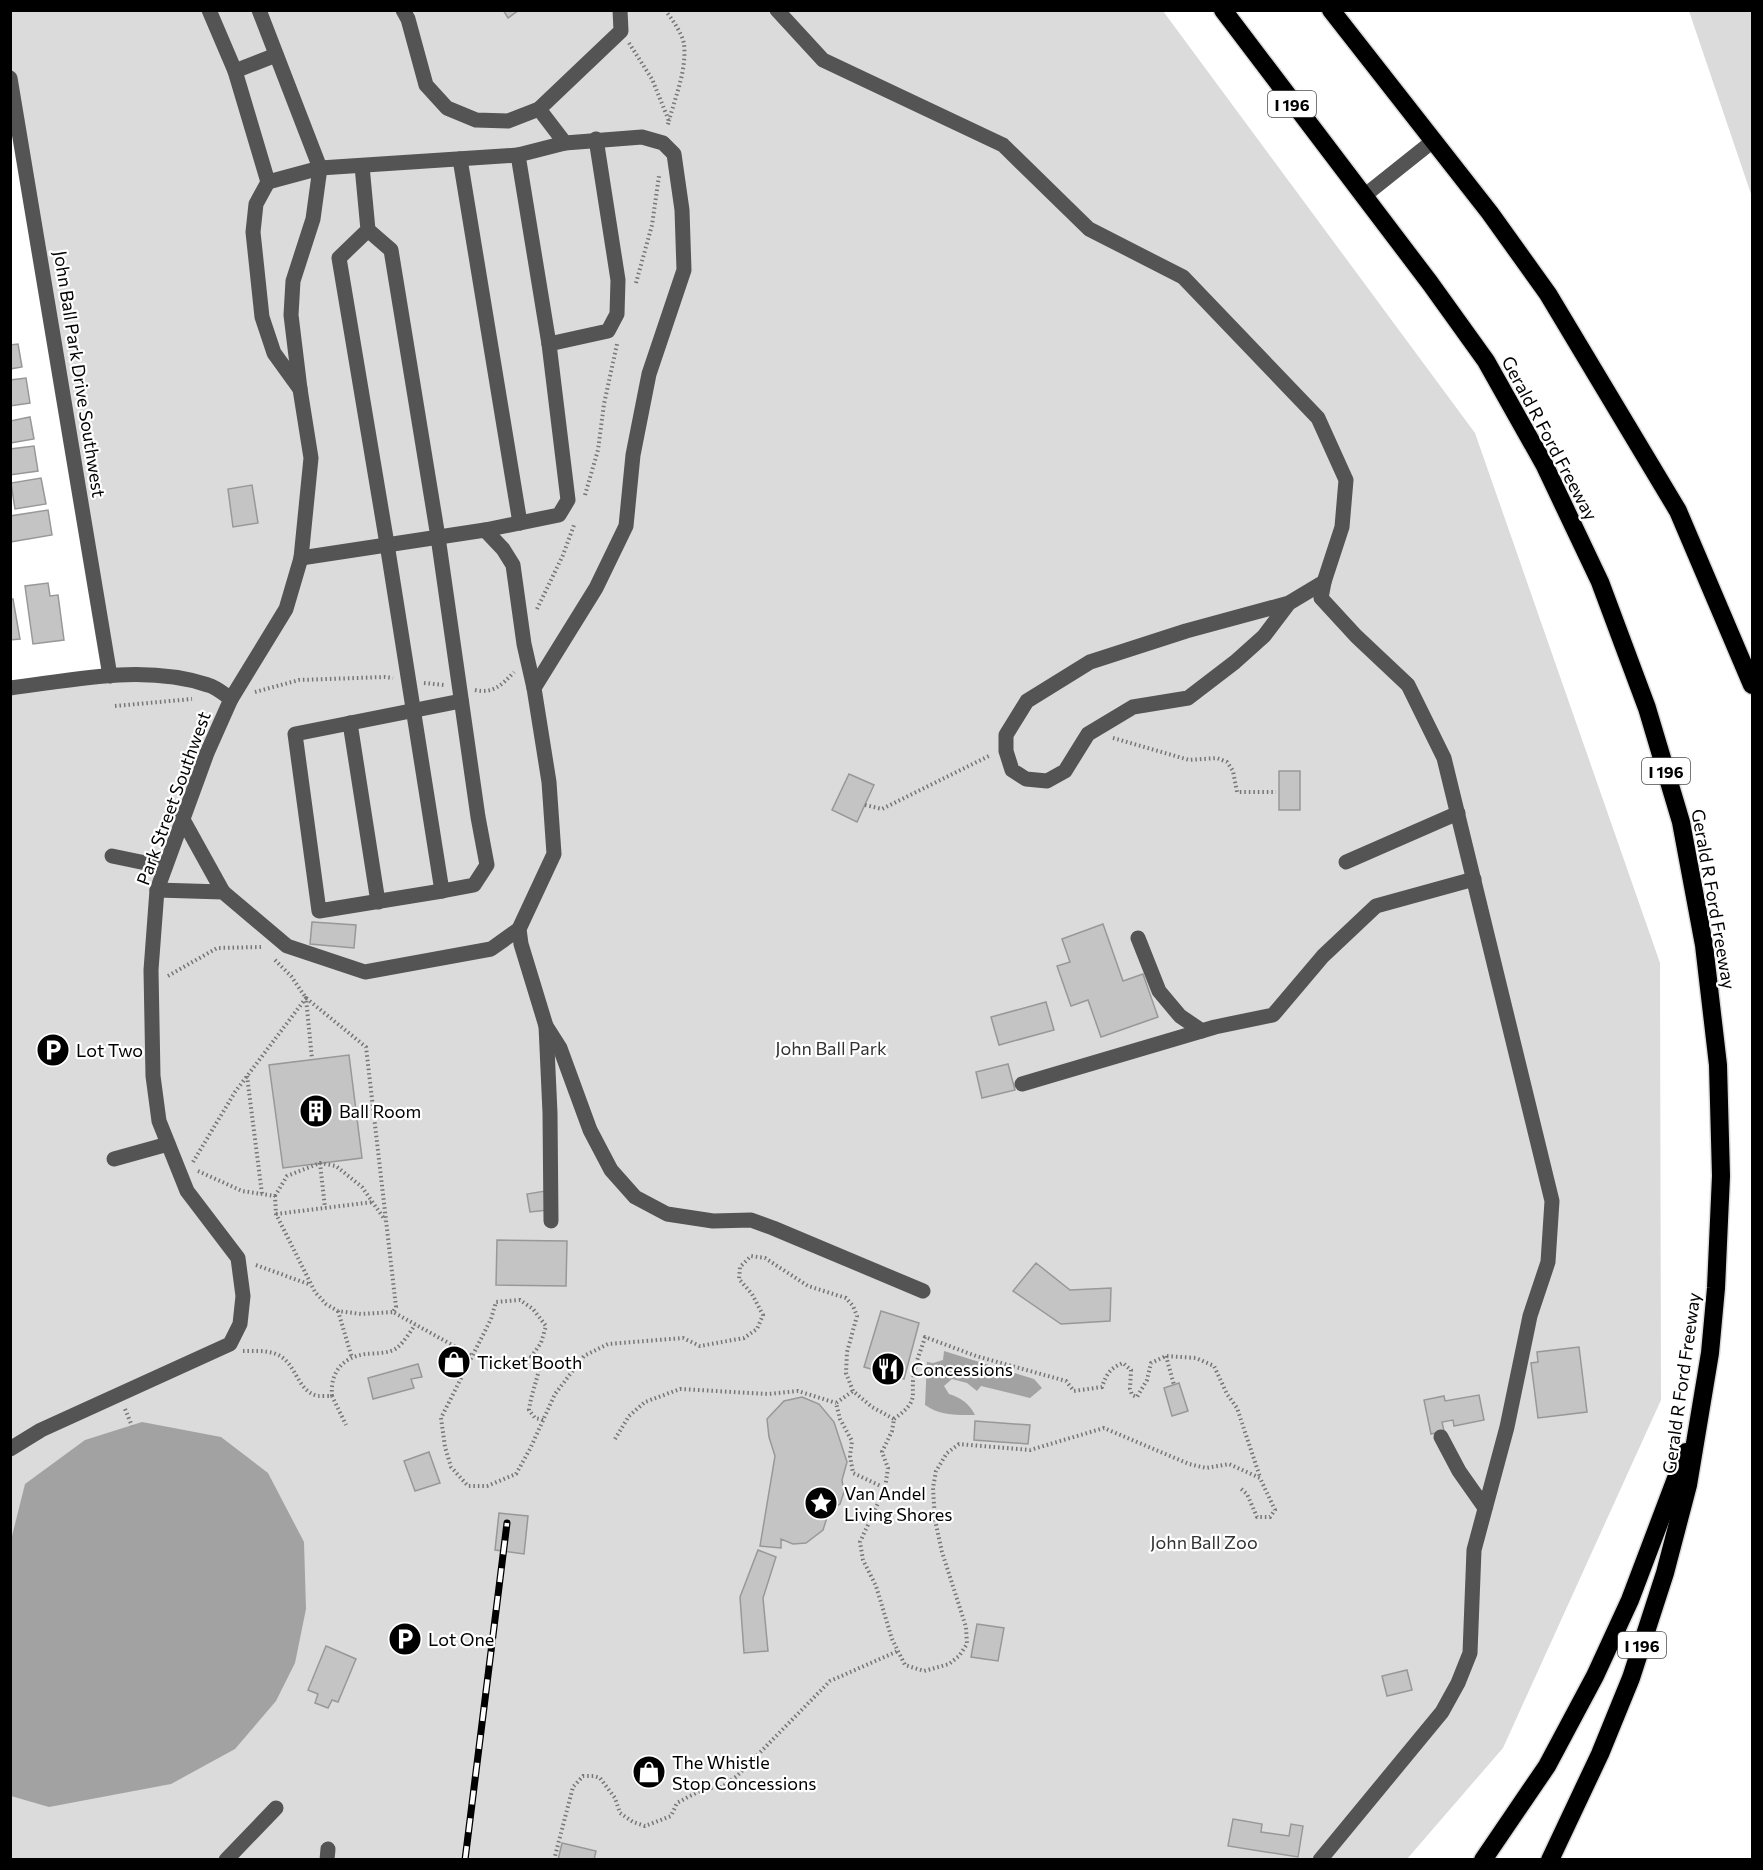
<svg xmlns="http://www.w3.org/2000/svg" width="1763" height="1870" font-family="Commissioner,sans-serif">
	<style>
		.green { fill: #dbdbdb }
		.water { fill: #a2a2a2 }
		.building { fill: #c4c4c4; stroke: #989898; stroke-width: 1.5 }
		.lines { fill: none; stroke-linecap: round; stroke-linejoin: round }
		.highway-casing { stroke: #dbdbdb; stroke-width: 21 }
		.path { stroke: #767676; stroke-width: 4; stroke-dasharray: 1.5 3; stroke-linecap: butt }
		.minor { stroke: #545454; stroke-width: 15 }
		.highway { stroke: #000; stroke-width: 18 }
		.rail-casing { stroke: #000; stroke-width: 7 }
		.rail { stroke: #fff; stroke-width: 4.5; stroke-dasharray: 14; stroke-linecap: butt }
		.labels { text-anchor: middle; dominant-baseline: central; stroke-width: 4.5; stroke-linejoin: round; paint-order: stroke }
		.shield { fill: #fff; stroke: #4c4c4c; stroke-width: 1.5 }
		.shield-label { font-size: 16px; font-weight: bold; fill: #000 }
		.street-label { font-size: 18px; fill: #000; stroke: #fff }
		.park-label { font-size: 18px; fill: #323232; stroke: #fff }
		.poi-label { font-size: 18px; fill: #000; stroke: #fff; text-anchor: start }
	</style>
	<rect width="100%" height="100%" fill="#fff"/>
	<!-- green -->
	<g class="green">
		<polygon points="11,11 1163,11 1475,433 1660,963 1661,1400 1503,1748 1407,1859 11,1859 10,688 110,676 11,78"/>
		<polygon points="1689,11 1752,11 1752,197"/>
	</g>
	<!-- water -->
	<g class="water">
		<path d="M944,1351L1034,1379L1042,1388L1030,1398L981,1386L977,1391L967,1383L952,1379L944,1386L949,1394C961,1398 969,1403 975,1415C958,1415 940,1416 925,1405L927,1362L933,1363L943,1360Z"/>
		<polygon points="142,1422 221,1437 268,1473 304,1542 306,1609 295,1663 276,1701 235,1749 171,1784 49,1807 11,1796 11,1540 25,1484 85,1440"/>
	</g>
	<!-- building -->
	<g class="building">
		<polygon points="503,10 519,10 508,18"/>
		<polygon points="18,344 22,367 10,369 10,345"/>
		<polygon points="26,378 30,403 10,406 10,380"/>
		<polygon points="30,417 34,439 10,443 10,421"/>
		<polygon points="34,446 38,471 10,475 10,449"/>
		<polygon points="41,478 46,504 15,509 11,483"/>
		<polygon points="252,485 258,523 233,527 228,489"/>
		<polygon points="48,510 52,535 10,542 10,516"/>
		<polygon points="48,583 50,596 58,595 64,640 33,644 25,586"/>
		<polygon points="10,599 13,599 20,639 10,640"/>
		<rect x="1279" y="771" width="21" height="39"/>
		<polygon points="849,774 874,785 857,822 832,810"/>
		<polygon points="312,922 356,925 354,948 310,944"/>
		<polygon points="1103,924 1123,981 1143,974 1158,1017 1101,1037 1088,1000 1071,1006 1057,966 1070,962 1062,939"/>
		<polygon points="1046,1002 1054,1030 999,1045 991,1017"/>
		<polygon points="349,1055 362,1158 283,1168 269,1065"/>
		<polygon points="1008,1064 1015,1090 982,1098 976,1072"/>
		<polygon points="545,1191 548,1210 530,1212 527,1194"/>
		<polygon points="497,1240 567,1241 566,1286 496,1285"/>
		<polygon points="1036,1263 1070,1290 1111,1288 1110,1321 1061,1324 1013,1291"/>
		<polygon points="881,1311 919,1323 904,1379 864,1367"/>
		<polygon points="1579,1347 1587,1412 1538,1418 1531,1363 1538,1362 1537,1352"/>
		<polygon points="418,1364 422,1377 411,1379 414,1388 373,1399 368,1378"/>
		<polygon points="1179,1383 1188,1411 1172,1416 1164,1388"/>
		<polygon points="1479,1395 1484,1420 1454,1426 1453,1420 1442,1422 1444,1431 1431,1434 1424,1400 1444,1396 1445,1401"/>
		<polygon points="802,1397 819,1404 834,1422 847,1462 842,1480 844,1492 840,1504 829,1511 823,1530 806,1543 793,1544 781,1539 781,1548 760,1546 775,1456 769,1437 767,1419 784,1401"/>
		<polygon points="975,1421 1030,1425 1028,1444 974,1440"/>
		<polygon points="429,1452 440,1483 415,1491 404,1461"/>
		<polygon points="499,1513 528,1516 524,1554 495,1550"/>
		<polygon points="758,1550 776,1557 763,1598 768,1651 744,1653 740,1597"/>
		<polygon points="977,1624 1004,1628 998,1661 971,1657"/>
		<polygon points="326,1646 356,1659 338,1702 332,1700 328,1708 315,1703 318,1694 308,1690"/>
		<polygon points="1407,1670 1412,1690 1387,1696 1382,1676"/>
		<polygon points="1233,1819 1262,1824 1261,1832 1289,1836 1291,1824 1303,1826 1298,1857 1228,1846"/>
		<polygon points="562,1843 596,1851 594,1860 558,1860"/>
	</g>
	<g class="lines">
		<!-- highway casing -->
		<g class="highway-casing">
			<g id="highway">
				<polyline points="1223,10 1430,283 1486,361 1544,464 1600,582 1647,708 1681,822 1704,945 1718,1065 1721,1176 1716,1288 1710,1353 1688,1485 1665,1573 1631,1678 1600,1754 1550,1860"/>
				<polyline points="1331,10 1490,213 1548,294 1678,511 1752,685"/>
				<polyline points="1483,1860 1547,1766 1595,1676 1630,1600 1686,1452"/>
			</g>
		</g>
		<!-- path -->
		<g class="path">
			<path d="M665,10C672,19 682,33 684,44C687,70 675,97 669,121"/>
			<polyline points="629,43 652,79 669,121 667,127"/>
			<polyline points="636,283 652,225 659,176"/>
			<polyline points="585,495 598,450 604,404 617,344"/>
			<polyline points="537,609 563,555 574,525"/>
			<polyline points="424,683 444,685"/>
			<path d="M475,690C493,694 502,685 514,672"/>
			<polyline points="255,692 299,680 385,677 393,678"/>
			<polyline points="115,706 192,699"/>
			<polyline points="1113,738 1189,760 1217,758 1227,762 1233,771 1237,792 1276,792"/>
			<polyline points="865,805 882,809 991,755"/>
			<polyline points="275,960 291,976 306,998 366,1047 396,1307 393,1312 472,1356"/>
			<polyline points="168,976 217,948 261,947"/>
			<polyline points="247,1076 262,1194"/>
			<polyline points="193,1162 235,1092 306,998 312,1059"/>
			<polyline points="320,1163 325,1208"/>
			<polyline points="198,1171 242,1191 275,1196 276,1214 315,1292 326,1304 338,1311 361,1314 393,1312"/>
			<polyline points="275,1196 287,1176 320,1163 336,1166 362,1187 385,1220"/>
			<polyline points="276,1214 373,1202"/>
			<polyline points="256,1265 311,1285"/>
			<polyline points="338,1311 352,1358"/>
			<path d="M243,1351C254,1351 266,1350 276,1354C297,1362 296,1391 318,1396C322,1396 328,1396 332,1396L346,1425"/>
			<polyline points="1166,1356 1174,1385"/>
			<path d="M332,1396C330,1373 342,1357 366,1354C375,1353 390,1354 398,1347C404,1342 410,1332 415,1325"/>
			<polyline points="125,1409 132,1426"/>
			<path d="M894,1419C923,1398 908,1396 915,1369C917,1358 922,1348 925,1337L976,1356L1066,1381L1074,1391L1102,1387C1106,1375 1110,1368 1123,1363L1131,1370L1130,1389L1132,1395L1137,1397L1147,1380L1151,1363L1166,1356L1196,1358L1214,1366L1227,1394L1237,1408L1260,1477"/>
			<path d="M543,1420L535,1418L529,1410C531,1394 537,1381 540,1365L531,1357L541,1343L546,1326L533,1309L520,1300L496,1302L491,1319L441,1418L445,1447L451,1467L468,1486H487L516,1474L530,1449L555,1394L584,1356L608,1344L683,1338L700,1346L744,1338L757,1329L763,1315L752,1294L739,1279L740,1267L751,1256L765,1258L808,1286L846,1298L853,1306L857,1316L847,1352L846,1373L853,1391L872,1407L894,1419L892,1431L882,1452L888,1468L885,1488L853,1473L850,1456L852,1441L840,1419L836,1403L853,1391"/>
			<polyline points="615,1439 629,1416 645,1402 680,1389 768,1394 798,1391 836,1403"/>
			<polyline points="885,1488 860,1542 863,1560 876,1586 892,1639 905,1665 924,1671 949,1664 959,1656 967,1644 966,1627 942,1552 935,1520 933,1488 936,1471 947,1453 959,1444 1030,1450 1104,1428 1189,1464 1206,1468 1229,1464 1260,1478 1275,1510 1270,1517 1257,1517 1247,1494 1240,1488"/>
			<polyline points="554,1860 573,1787 583,1776 594,1776 600,1778 615,1798 620,1813 633,1822 645,1826 671,1816 677,1803 688,1797 704,1789 722,1787 737,1776 830,1681 898,1651"/>
		</g>
		<!-- minor -->
		<g class="minor">
			<polyline points="209,10 235,71 268,182 256,204 253,232 262,317 274,353 300,389"/>
			<polyline points="403,10 408,19 426,85 447,108 476,120 508,121 539,109 621,31 620,10"/>
			<polyline points="777,10 823,60 1003,145 1089,229 1183,277 1318,418 1346,480 1342,527 1324,582 1289,603 1186,631 1090,662 1027,701 1006,735 1006,751 1012,770 1026,779 1047,781 1065,771 1088,734 1133,707 1188,698 1235,662 1264,636 1289,603"/>
			<polyline points="235,71 276,55"/>
			<polyline points="10,78 110,676"/>
			<polyline points="460,159 520,523"/>
			<polyline points="362,166 368,230 391,250 438,537 478,817 487,865 474,885 442,891 387,544 339,258 368,230"/>
			<polyline points="268,182 320,168 518,155"/>
			<polyline points="1364,196 1433,141"/>
			<polyline points="549,344 608,331 617,314 618,280 596,139"/>
			<polyline points="485,530 559,515 568,500 549,344 518,155 565,143"/>
			<polyline points="301,558 485,530 503,549 513,565 524,644 534,688"/>
			<path d="M10,688C75,680 144,664 208,685C216,687 224,694 231,699L207,753L157,890L151,970L153,1076L159,1121L187,1191L238,1258L243,1296L240,1324L230,1344L41,1430L10,1449"/>
			<polyline points="231,699 286,609 301,558 311,458 300,389 291,315 293,281 313,219 320,168 259,10"/>
			<polyline points="350,723 378,902"/>
			<polyline points="182,818 223,892"/>
			<polyline points="112,856 165,867"/>
			<polyline points="1346,862 1458,813"/>
			<polyline points="157,890 223,892 287,946 365,972 491,949 519,929 554,854 549,782 534,688 596,588 626,526 633,455 649,374 684,270 682,210 674,154 663,143 642,137 565,143 539,109"/>
			<polyline points="442,891 319,911 295,734 461,701"/>
			<polyline points="519,929 521,944 546,1026 550,1113 551,1221"/>
			<polyline points="1138,938 1159,991 1180,1016 1202,1031"/>
			<polyline points="546,1026 560,1048 590,1130 611,1170 635,1197 667,1214 713,1221 751,1220 773,1228 923,1291"/>
			<polyline points="1022,1084 1215,1027 1273,1015 1323,956 1376,906 1474,879"/>
			<polyline points="114,1159 168,1144"/>
			<polyline points="1441,1437 1459,1471 1485,1508"/>
			<polyline points="226,1860 276,1808"/>
			<polyline points="327,1860 328,1849"/>
			<polyline points="1320,1860 1442,1712 1458,1683 1470,1653 1474,1550 1507,1427 1530,1316 1548,1262 1552,1201 1444,758 1408,685 1356,636 1321,598 1324,582"/>
		</g>
		<!-- highway -->
		<use href="#highway" class="highway"/>
		<!-- rail casing -->
		<g class="rail-casing">
			<polyline id="rail" points="465,1860 507,1523"/>
		</g>
		<!-- rail -->
		<use href="#rail" class="rail"/>
	</g>
	<!-- icons -->
	<defs>
		<g id="parking-disc" transform="scale(1.725)"><circle r="9.5" fill="#000" stroke="#fff"/><path d="M-3.5-5.5H1a3.5 3.5 0 0 1 0 7H-1V5.5H-3.5ZM-1-3.4V-.6H.8a1.4 1.4 0 0 0 0-2.8Z" fill="#fff"/></g>
		<g id="building-disc" transform="scale(1.725)"><circle r="9.5" fill="#000" stroke="#fff"/><path d="M-4-6H4V6H1V3H-1V6H-4ZM-2.5-4.3h1.7v1.8h-1.7ZM.8-4.3h1.7v1.8H.8ZM-2.5-1h1.7V.8h-1.7ZM.8-1h1.7V.8H.8Z" fill="#fff"/></g>
		<g id="shop-disc" transform="scale(1.725)"><circle r="9.5" fill="#000" stroke="#fff"/><path d="M-5-2.5h2.3a2.7 3.5 0 0 1 5.4 0H5L5.5 6h-11ZM-1.5-2.5h3a1.5 2.3 0 0 0-3 0Z" fill="#fff"/></g>
		<g id="restaurant-disc" transform="scale(1.725)"><circle r="9.5" fill="#000" stroke="#fff"/><path d="M-5-6h1v4h1v-4h1v4h1v-4h1v5L-1.5 .5V6h-2V.5L-5-1ZM5-6V6H3V1.5H1.5Q1.5-4 5-6Z" fill="#fff"/></g>
		<g id="sight-disc" transform="scale(1.725)"><circle r="9.5" fill="#000" stroke="#fff"/><path d="M0-6L1.8-2.2L6-1.7L2.9 1.2L3.7 5.4L0 3.3L-3.7 5.4L-2.9 1.2L-6-1.7L-1.8-2.2Z" fill="#fff"/></g>
	</defs>
	<g fill-rule="evenodd">
		<use href="#parking-disc" x="53" y="1050"/>
		<use href="#building-disc" x="316" y="1111"/>
		<use href="#shop-disc" x="454" y="1362"/>
		<use href="#restaurant-disc" x="888" y="1369"/>
		<use href="#sight-disc" x="821" y="1503"/>
		<use href="#parking-disc" x="405" y="1639"/>
		<use href="#shop-disc" x="649" y="1772"/>
	</g>
	<g class="labels">
		<!-- shield labels -->
		<g class="shield">
			<rect x="1268" y="91" width="48" height="26" rx="4.5"/>
			<rect x="1642" y="758" width="48" height="26" rx="4.5"/>
			<rect x="1618" y="1632" width="48" height="26" rx="4.5"/>
		</g>
		<g class="shield-label">
			<text x="1292" y="104">I 196</text>
			<text x="1666" y="771">I 196</text>
			<text x="1642" y="1645">I 196</text>
		</g>
		<!-- street labels -->
		<g class="street-label">
			<text transform="translate(80 374) rotate(81)">John Ball Park Drive Southwest</text>
			<text transform="translate(1550 438) rotate(62)">Gerald R Ford Freeway</text>
			<text transform="translate(173 798) rotate(-70)">Park Street Southwest</text>
			<text transform="translate(1714 899) rotate(80)">Gerald R Ford Freeway</text>
			<text transform="translate(1681 1383) rotate(-82)">Gerald R Ford Freeway</text>
		</g>
		<!-- park labels -->
		<g class="park-label">
			<text x="831" y="1048">John Ball Park</text>
			<text x="1204" y="1542">John Ball Zoo</text>
		</g>
		<!-- poi labels -->
		<g class="poi-label">
			<text x="76" y="1050">Lot Two</text>
			<text x="339" y="1111">Ball Room</text>
			<text x="477" y="1362">Ticket Booth</text>
			<text x="911" y="1369">Concessions</text>
			<text x="844" y="1493">Van Andel<tspan x="844" dy="21">Living Shores</tspan></text>
			<text x="428" y="1639">Lot One</text>
			<text x="672" y="1762">The Whistle<tspan x="672" dy="21">Stop Concessions</tspan></text>
		</g>
	</g>
	<!-- border -->
	<rect width="1763" height="1870" fill="none" stroke="#000000" stroke-width="24"/>
</svg>
